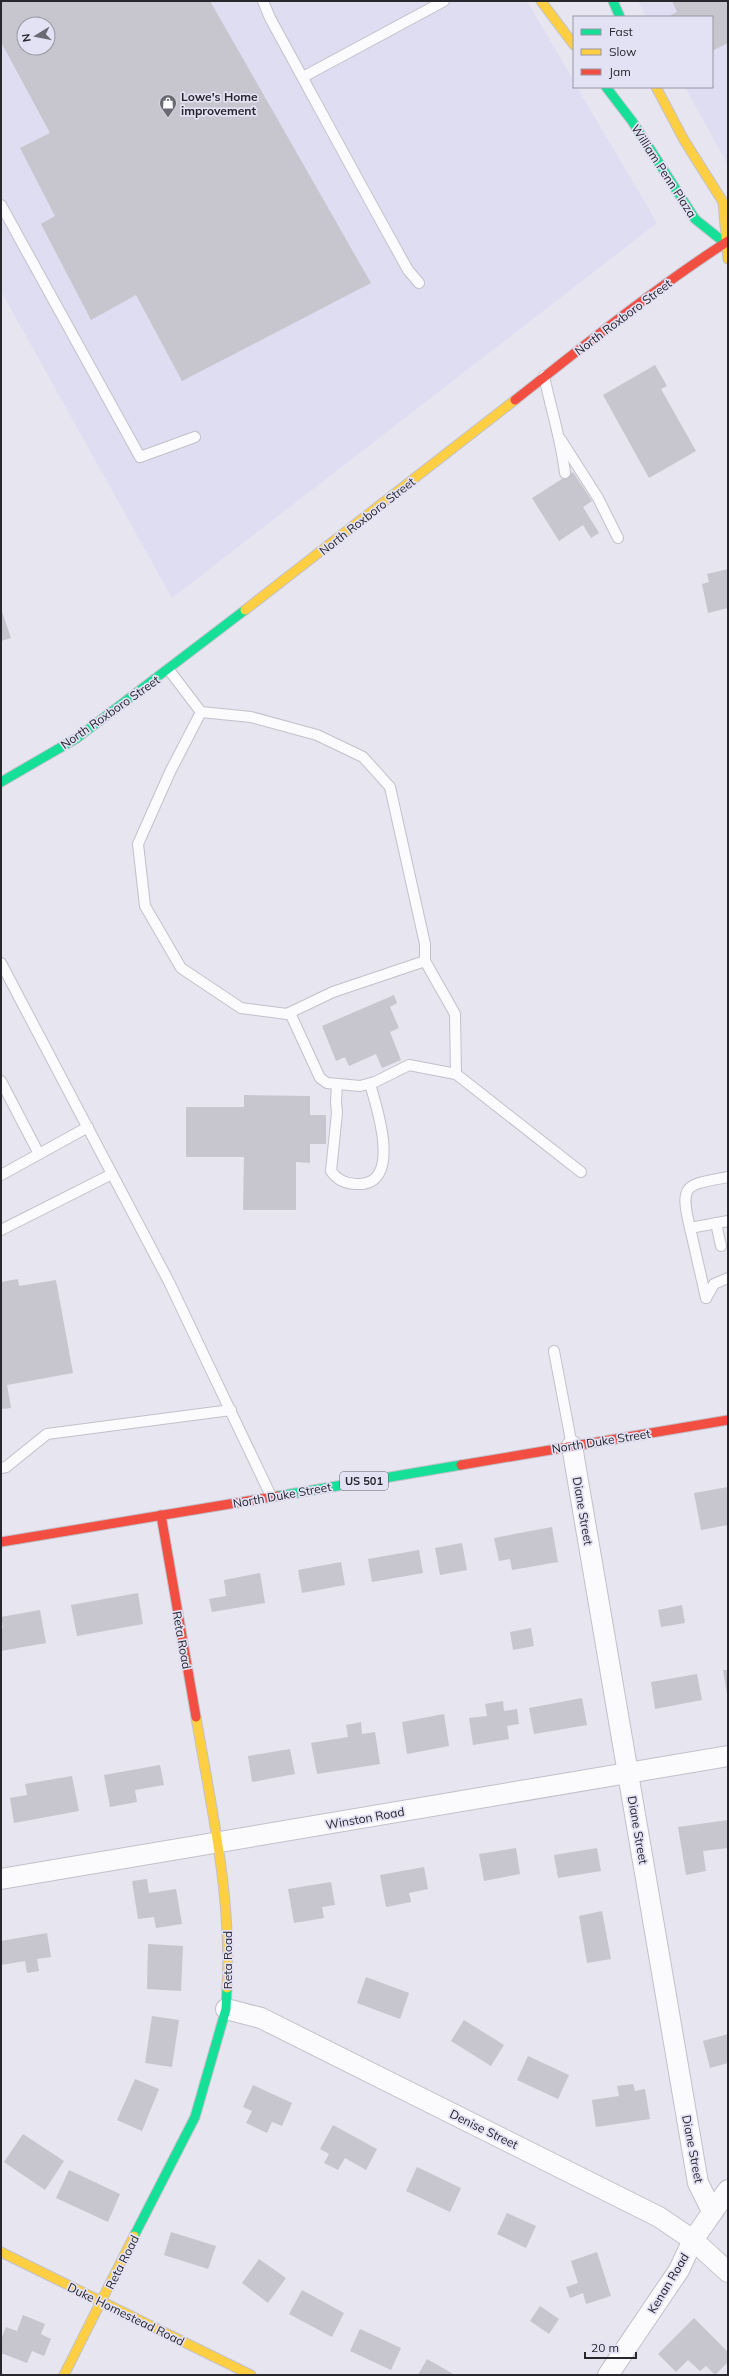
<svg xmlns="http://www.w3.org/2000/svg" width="729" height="2376" font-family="Mulish,sans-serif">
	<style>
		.built { fill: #dfddf1; fill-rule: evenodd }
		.building { fill: #c7c5cd; fill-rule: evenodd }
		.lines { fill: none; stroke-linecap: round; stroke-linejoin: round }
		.lane-casing { stroke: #c2c1ca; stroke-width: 12 }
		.street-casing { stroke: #c2c1ca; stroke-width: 22 }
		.fast-casing { stroke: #c2c1ca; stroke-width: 11 }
		.slow-casing { stroke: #c2c1ca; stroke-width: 11 }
		.jam-casing { stroke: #c2c1ca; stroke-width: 11 }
		.lane { stroke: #fbfbfd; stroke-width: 10 }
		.street { stroke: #fbfbfd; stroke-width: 20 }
		.fast { stroke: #16e098; stroke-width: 9 }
		.slow { stroke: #ffcf43; stroke-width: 9 }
		.jam { stroke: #f24e42; stroke-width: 9 }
		.labels { text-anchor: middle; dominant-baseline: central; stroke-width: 3.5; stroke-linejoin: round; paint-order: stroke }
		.shield { fill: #e3e1f4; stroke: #605f69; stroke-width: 1 }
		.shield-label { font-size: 11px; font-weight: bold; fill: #28272e }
		.poi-label { font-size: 12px; font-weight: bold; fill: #28272e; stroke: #e3e1f4; text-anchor: start }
		.street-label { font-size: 12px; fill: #28272e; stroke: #e3e1f4 }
	</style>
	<rect width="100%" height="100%" fill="#e6e5f0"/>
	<!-- built -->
	<g class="built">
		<path d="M1,1H527L574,81V87H577L657,223L172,598L1,291ZM24,24H48V48H24Z"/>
		<polygon points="638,1 728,1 728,165 685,87 712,87 712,17 646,17"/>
	</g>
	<!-- building -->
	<g class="building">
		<path d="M1,1H210L371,283L182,381L136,295L91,320L41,224L55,216L20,148L50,133L1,42ZM24,24H48V48H24Z"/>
		<polygon points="672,1 728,1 728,43 712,51 712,17 668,17 677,12"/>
		<polygon points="655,365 667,386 661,389 696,451 649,478 603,395"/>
		<polygon points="573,472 592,501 583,507 599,533 591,538 583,525 559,541 532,498"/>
		<polygon points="728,569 728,608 708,613 702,584 709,582 707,574"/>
		<polygon points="1,609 11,638 1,641"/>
		<polygon points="394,995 397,1003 390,1007 399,1028 390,1032 401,1060 382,1068 376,1054 349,1066 345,1057 336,1061 322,1026"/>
		<polygon points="244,1095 310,1096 310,1115 326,1115 326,1144 310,1144 310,1163 296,1162 296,1210 243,1210 244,1157 186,1157 186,1107 244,1107"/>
		<polygon points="18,1279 19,1286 56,1280 73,1373 7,1385 11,1408 1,1409 1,1282"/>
		<polygon points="728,1487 728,1525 701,1530 694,1493"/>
		<polygon points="552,1527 558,1562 512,1570 510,1559 499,1561 494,1538"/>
		<polygon points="462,1543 467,1570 440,1575 435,1548"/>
		<polygon points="419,1550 423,1573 372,1582 368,1559"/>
		<polygon points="341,1562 345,1585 302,1593 298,1570"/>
		<polygon points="260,1573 265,1603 212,1612 209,1599 226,1596 224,1580"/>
		<polygon points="138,1593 143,1624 77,1636 71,1605"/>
		<polygon points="682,1605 685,1623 661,1627 658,1610"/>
		<polygon points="40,1610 46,1643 1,1651 1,1628 3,1628 1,1617"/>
		<polygon points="531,1628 534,1646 513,1650 510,1632"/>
		<polygon points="723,1670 728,1670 728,1694 727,1694"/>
		<polygon points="697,1674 702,1700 655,1709 651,1682"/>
		<polygon points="582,1698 587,1725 534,1734 529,1708"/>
		<polygon points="503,1701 504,1711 517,1709 519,1724 507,1726 509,1739 473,1745 469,1718 487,1716 485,1704"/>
		<polygon points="444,1714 449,1746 407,1754 402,1722"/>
		<polygon points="361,1722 362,1734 375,1732 380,1764 317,1774 311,1743 348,1737 346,1725"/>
		<polygon points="290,1749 295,1774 252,1782 248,1756"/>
		<polygon points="160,1765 164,1785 135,1790 137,1802 110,1807 104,1775"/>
		<polygon points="72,1776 79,1811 14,1823 10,1798 27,1795 25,1784"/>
		<polygon points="728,1820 728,1848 703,1851 706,1871 686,1875 678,1827"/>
		<polygon points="516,1848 520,1874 484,1881 479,1854"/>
		<polygon points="597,1848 601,1871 558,1878 554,1855"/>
		<polygon points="424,1867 428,1889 409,1893 411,1902 386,1907 380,1875"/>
		<polygon points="147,1879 149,1893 176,1889 182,1924 156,1928 154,1917 138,1919 132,1881"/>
		<polygon points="331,1882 335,1905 322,1907 324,1918 294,1923 288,1889"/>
		<polygon points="602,1911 611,1959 587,1963 579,1916"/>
		<polygon points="47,1933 51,1957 37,1959 39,1971 27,1973 25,1961 1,1965 1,1941"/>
		<polygon points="148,1944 183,1946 181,1991 147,1989"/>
		<polygon points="366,1977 409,1993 400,2019 357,2003"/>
		<polygon points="152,2016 179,2020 172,2067 145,2063"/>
		<polygon points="464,2020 504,2045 491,2066 451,2041"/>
		<polygon points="728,2034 728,2063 710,2068 703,2041"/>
		<polygon points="528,2056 569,2075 558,2099 517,2080"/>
		<polygon points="135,2079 159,2089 142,2131 117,2120"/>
		<polygon points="633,2084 635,2091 645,2089 650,2119 596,2127 592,2100 619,2096 617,2086"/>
		<polygon points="253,2085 292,2103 282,2126 272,2122 267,2133 246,2123 252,2111 243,2107"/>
		<polygon points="333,2125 377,2149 366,2170 345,2158 338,2170 324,2163 329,2154 320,2149"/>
		<polygon points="23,2134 64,2161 45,2190 4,2162"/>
		<polygon points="417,2167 461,2188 450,2212 406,2191"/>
		<polygon points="69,2170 120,2194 108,2222 56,2198"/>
		<polygon points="507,2213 536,2226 526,2248 497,2234"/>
		<polygon points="171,2232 216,2246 208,2269 164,2255"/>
		<polygon points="597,2252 611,2296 586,2304 583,2293 570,2298 566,2287 578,2283 571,2261"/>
		<polygon points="259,2259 286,2278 268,2303 242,2283"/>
		<polygon points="302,2290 344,2313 332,2337 289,2314"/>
		<polygon points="540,2306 559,2319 549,2334 530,2321"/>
		<polygon points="23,2315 45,2324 41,2334 51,2339 44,2356 32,2351 27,2363 1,2353 1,2339 6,2327 17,2331"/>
		<polygon points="694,2318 728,2352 728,2362 715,2375 706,2366 700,2371 688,2360 676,2372 658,2354"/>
		<polygon points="360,2329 401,2348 391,2370 350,2351"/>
		<polygon points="427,2359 455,2375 418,2375"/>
	</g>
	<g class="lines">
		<!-- lane casing -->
		<g class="lane-casing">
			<g id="lane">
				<path d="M263,1L270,18C316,102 361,186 408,270L419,283"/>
				<polyline points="303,77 444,1"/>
				<polyline points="1,205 140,457 195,437"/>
				<path d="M544,376C551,409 561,439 565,473"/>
				<polyline points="561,440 598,498 618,538"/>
				<polyline points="169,670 201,712 251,717 317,735 363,757 390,787 425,944 425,961 333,992 287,1014 241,1008 181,968 145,906 138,844 170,772 201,712"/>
				<polyline points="425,961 455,1014 456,1074 581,1172"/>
				<polyline points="1,963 169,1282 271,1496"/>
				<polyline points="290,1013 320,1078 327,1083 360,1086 375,1082 409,1065 456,1074"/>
				<polyline points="1,1081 39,1154"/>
				<path d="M337,1084L336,1102L337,1113L331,1171C337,1180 346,1184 357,1184C403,1186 377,1108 370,1084"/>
				<polyline points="1,1175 88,1127"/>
				<polyline points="716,1223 721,1246"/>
				<path d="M690,1228C679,1183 686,1185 728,1177"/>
				<polyline points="1,1230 112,1174"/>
				<polyline points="706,1298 690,1228 728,1221"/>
				<polyline points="706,1298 714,1284 728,1278"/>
				<polyline points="554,1351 572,1446"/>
				<polyline points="1,1468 6,1467 47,1434 231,1410"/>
			</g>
		</g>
		<!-- street casing -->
		<g class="street-casing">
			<g id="street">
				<polyline points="572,1446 698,2183 712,2211"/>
				<polyline points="1,1879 728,1756"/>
				<polyline points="226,2009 261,2018 659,2217 693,2240 728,2272"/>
				<polyline points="608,2375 679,2270 693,2240 728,2190"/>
			</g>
		</g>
		<!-- fast casing -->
		<g class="fast-casing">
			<g id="fast">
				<polyline points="613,1 620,17"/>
				<polyline points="606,87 632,121 695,219 725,243"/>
				<polyline points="1,782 77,738 245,610"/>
				<polyline points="278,1496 461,1465"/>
				<polyline points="134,2236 195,2117 226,2009 227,1988"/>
			</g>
		</g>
		<!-- slow casing -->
		<g class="slow-casing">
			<g id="slow">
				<polyline points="541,1 574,45"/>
				<polyline points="656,87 684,140 723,202 728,259"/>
				<polyline points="245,610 515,400"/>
				<path d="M196,1717C211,1807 232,1896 227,1988"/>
				<polyline points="1,2252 251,2375"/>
				<polyline points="64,2375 134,2236"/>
			</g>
		</g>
		<!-- jam casing -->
		<g class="jam-casing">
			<g id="jam">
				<path d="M515,400C585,345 654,289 728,241"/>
				<polyline points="461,1465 728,1420"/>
				<polyline points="161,1515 196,1717"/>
				<polyline points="1,1542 278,1496"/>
			</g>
		</g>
		<!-- lane -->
		<use href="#lane" class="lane"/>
		<!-- street -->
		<use href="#street" class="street"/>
		<!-- fast -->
		<use href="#fast" class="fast"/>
		<!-- slow -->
		<use href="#slow" class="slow"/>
		<!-- jam -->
		<use href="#jam" class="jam"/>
	</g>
	<!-- icons -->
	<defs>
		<g id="shop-pin" transform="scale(0.9)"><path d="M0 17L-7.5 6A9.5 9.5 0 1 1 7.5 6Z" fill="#6a6a72" stroke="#e3e1f4"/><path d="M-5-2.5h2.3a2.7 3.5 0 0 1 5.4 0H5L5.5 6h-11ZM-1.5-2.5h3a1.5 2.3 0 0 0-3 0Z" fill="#fff"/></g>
	</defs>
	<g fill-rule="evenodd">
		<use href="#shop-pin" x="168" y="103"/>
	</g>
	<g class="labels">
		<!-- shield labels -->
		<rect class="shield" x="340" y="1472" width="48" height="18" rx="3"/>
		<g class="shield-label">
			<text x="364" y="1481">US 501</text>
		</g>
		<!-- poi labels -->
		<g class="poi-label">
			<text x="181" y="96">Lowe's Home<tspan x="181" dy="14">improvement</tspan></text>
		</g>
		<!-- street labels -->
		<g class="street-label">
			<text transform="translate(664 171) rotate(57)">William Penn Plaza</text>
			<text transform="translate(623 317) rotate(-37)">North Roxboro Street</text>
			<text transform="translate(367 516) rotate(-38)">North Roxboro Street</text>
			<text transform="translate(110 712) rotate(-35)">North Roxboro Street</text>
			<text transform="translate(601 1441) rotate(-9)">North Duke Street</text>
			<text transform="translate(282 1495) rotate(-10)">North Duke Street</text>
			<text transform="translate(583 1511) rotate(80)">Diane Street</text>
			<text transform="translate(182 1640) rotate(80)">Reta Road</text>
			<text transform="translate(365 1818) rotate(-10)">Winston Road</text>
			<text transform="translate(638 1830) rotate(80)">Diane Street</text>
			<text transform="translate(227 1960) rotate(-90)">Reta Road</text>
			<text transform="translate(484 2129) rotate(26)">Denise Street</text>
			<text transform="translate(693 2149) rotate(79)">Diane Street</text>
			<text transform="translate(122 2262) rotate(-63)">Reta Road</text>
			<text transform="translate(668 2283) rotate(-59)">Kenan Road</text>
			<text transform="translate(126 2314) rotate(26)">Duke Homestead Road</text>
		</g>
	</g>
	<!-- border -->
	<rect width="729" height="2376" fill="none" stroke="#28272e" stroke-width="4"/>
	<!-- legend -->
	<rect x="573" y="16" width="140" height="72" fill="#e3e1f4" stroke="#9897a5"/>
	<rect x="581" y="29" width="20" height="6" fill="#16e098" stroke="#9897a5"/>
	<text x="609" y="36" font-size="12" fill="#28272e">Fast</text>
	<rect x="581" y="49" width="20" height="6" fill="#ffcf43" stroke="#9897a5"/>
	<text x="609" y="56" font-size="12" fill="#28272e">Slow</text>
	<rect x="581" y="69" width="20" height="6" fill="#f24e42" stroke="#9897a5"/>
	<text x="609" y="76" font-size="12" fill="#28272e">Jam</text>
	<!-- north arrow -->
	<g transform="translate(36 36) rotate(260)"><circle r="19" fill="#e3e1f4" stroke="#9897a5"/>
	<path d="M0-3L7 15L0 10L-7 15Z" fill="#6a6a72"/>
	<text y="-6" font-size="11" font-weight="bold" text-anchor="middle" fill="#28272e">N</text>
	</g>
	<!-- scale -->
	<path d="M585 2352v6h51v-6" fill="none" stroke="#28272e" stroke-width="2"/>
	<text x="591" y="2352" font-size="12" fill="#28272e" stroke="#e3e1f4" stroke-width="3" paint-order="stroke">20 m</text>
</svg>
